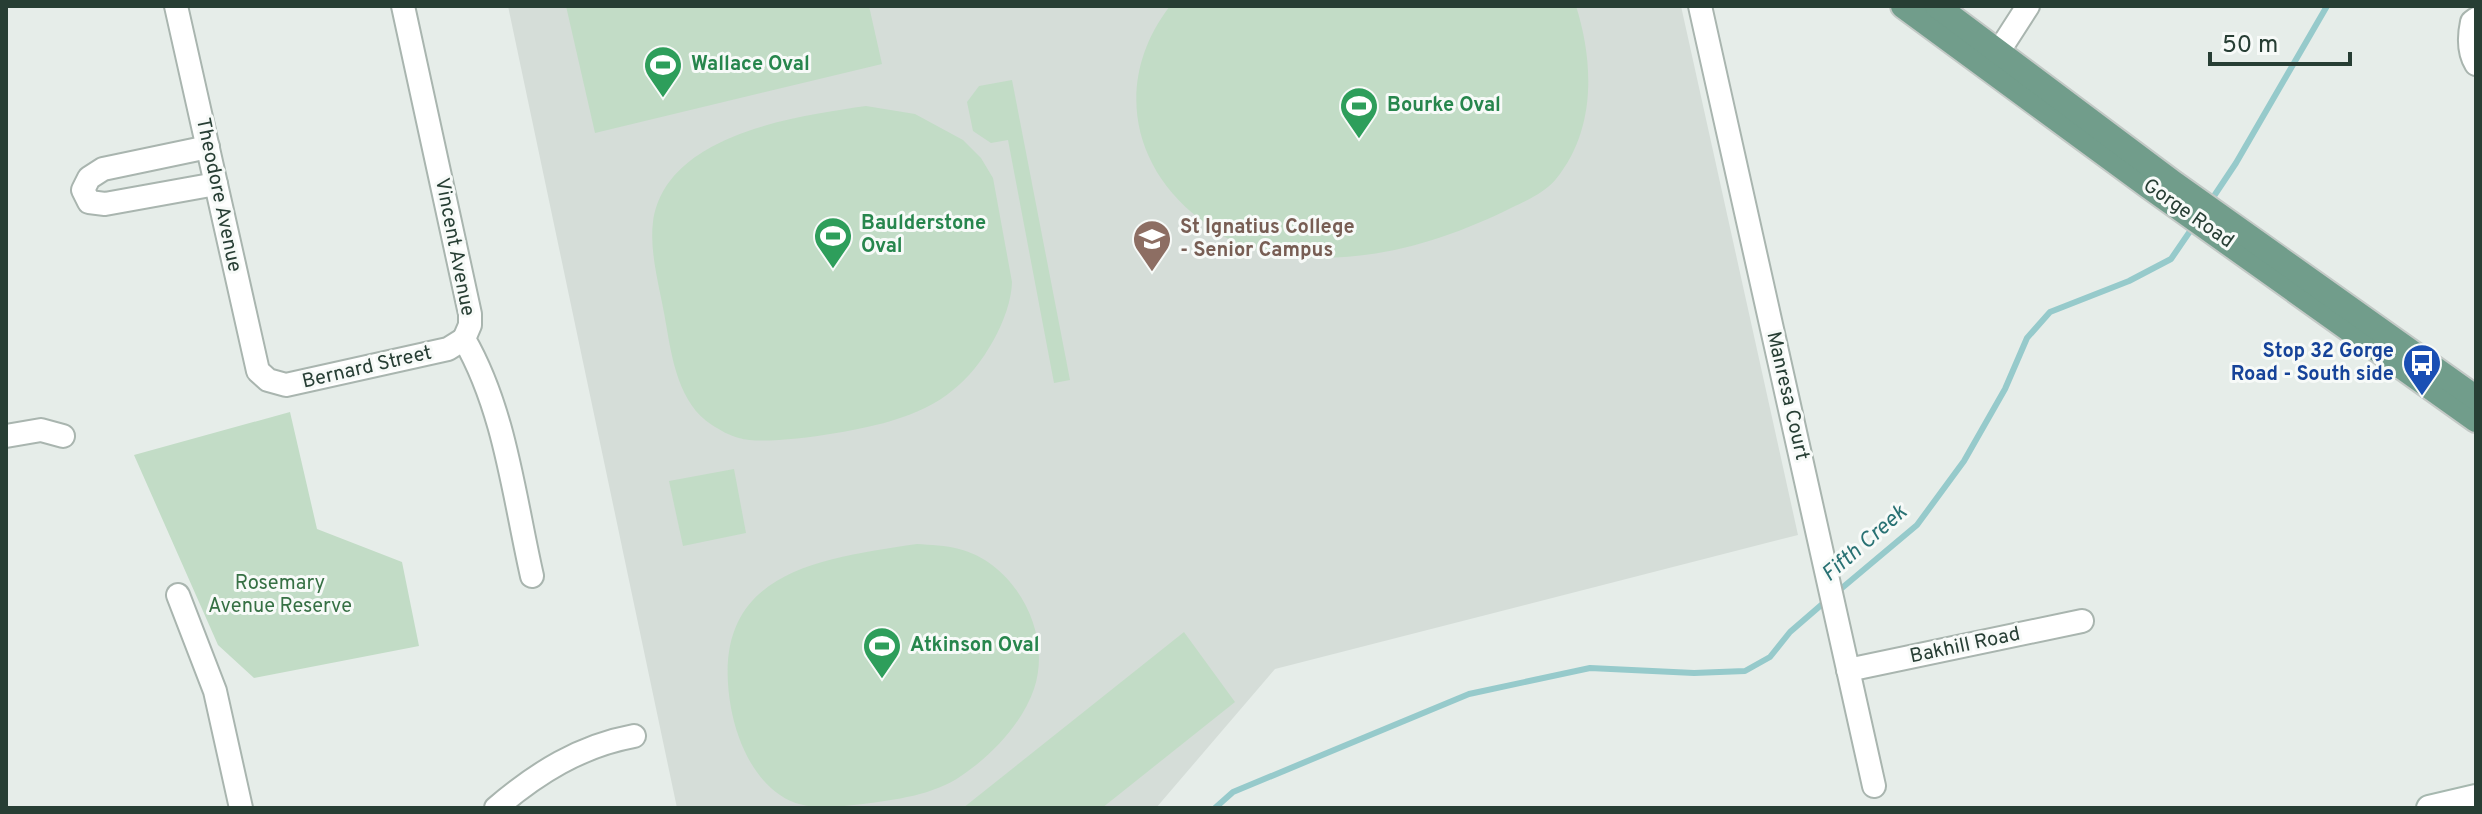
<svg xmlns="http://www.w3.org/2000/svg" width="2482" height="814" font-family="Overpass,sans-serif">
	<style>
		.built { fill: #d5ddd8 }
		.green { fill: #c2dcc6 }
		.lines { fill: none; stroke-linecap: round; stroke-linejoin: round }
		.stream { stroke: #96cacb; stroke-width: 6 }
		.minor-casing { stroke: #a9b5af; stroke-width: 26 }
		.secondary-casing { stroke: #a6b8af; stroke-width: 28 }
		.primary-casing { stroke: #c3c9c6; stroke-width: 28 }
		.minor { stroke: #fff; stroke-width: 22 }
		.secondary { stroke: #fff; stroke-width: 24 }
		.primary { stroke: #719d8b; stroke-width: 24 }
		.labels { text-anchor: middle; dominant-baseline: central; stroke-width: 6; stroke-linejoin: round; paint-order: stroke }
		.leisure-label { font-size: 20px; font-weight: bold; fill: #27864d; stroke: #f7faf8; text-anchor: start }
		.street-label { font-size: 20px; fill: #273e34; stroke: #f7faf8 }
		.education-label { font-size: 20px; font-weight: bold; fill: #785e54; stroke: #f7faf8; text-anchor: start }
		.transit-label { font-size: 20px; font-weight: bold; fill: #164399; stroke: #f7faf8; text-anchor: end }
		.park-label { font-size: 20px; fill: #367044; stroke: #f7faf8 }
		.water-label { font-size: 22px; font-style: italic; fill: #287173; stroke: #f7faf8 }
	</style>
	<rect width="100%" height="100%" fill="#e6ede9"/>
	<!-- built -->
	<polygon class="built" points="508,6 1681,6 1798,535 1275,669 1156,808 677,808"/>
	<!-- green -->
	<g class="green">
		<polygon points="566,6 869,6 882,64 595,133"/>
		<path d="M1170,6H1576C1594,63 1596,130 1556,179C1544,194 1521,203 1505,211C1426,249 1339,271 1252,249C1233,244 1215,231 1200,219C1129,165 1115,77 1170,6Z"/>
		<polygon points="1012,80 1070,380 1054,383 1008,140 991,143 973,131 967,102 979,86"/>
		<path d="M866,106L915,114L963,140L981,158L993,178L1012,282C1011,318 982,368 953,390C937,404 914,414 894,420C865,430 767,447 739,438C730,436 720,430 712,425C679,404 672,359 666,324C661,292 649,254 653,222C665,134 796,116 866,106Z"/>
		<polygon points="290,412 317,529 402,562 419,646 254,678 218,645 134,455"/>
		<polygon points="734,469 746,533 683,546 669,481"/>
		<path d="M917,544C930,545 946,545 959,549C1015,563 1053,633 1034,689C1022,724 991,756 961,776C934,795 894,800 863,804C836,807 803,812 780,795C752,776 737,740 731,708C707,573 815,559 917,544Z"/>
		<polygon points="1184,632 1235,702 1102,808 963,808"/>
	</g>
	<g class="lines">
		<!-- stream -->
		<g class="stream">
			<polyline points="2210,202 2236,163 2327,6"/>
			<polyline points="1836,593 1917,525 1964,461 2005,389 2027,338 2050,312 2129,281 2171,259 2195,224"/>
			<polyline points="1215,808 1233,792 1469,694 1590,668 1694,673 1745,671 1770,657 1790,632 1827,600"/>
		</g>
		<!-- minor casing -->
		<g class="minor-casing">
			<g id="minor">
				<polyline points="176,6 258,371 268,380 286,385 448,349 464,339"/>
				<path d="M403,6L470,314V325L464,339C505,410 514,497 532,576"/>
				<polyline points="1700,6 1874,786"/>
				<path d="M2476,19L2472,22C2469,36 2468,51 2476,64"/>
				<polyline points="1990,65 2028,6"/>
				<polyline points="208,147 103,169 89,178 83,190 89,202 105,204 216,184"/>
				<polyline points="6,436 41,430 63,436"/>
				<polyline points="178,595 215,691 241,808"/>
				<polyline points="1848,670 2082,621"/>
				<path d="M496,808C537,773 580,746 634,736"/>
			</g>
		</g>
		<!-- secondary casing -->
		<g class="secondary-casing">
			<polyline id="secondary" points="2429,808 2476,797"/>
		</g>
		<!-- primary casing -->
		<g class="primary-casing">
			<g id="primary">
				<polyline points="1903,6 2148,186 2476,420"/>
				<polyline points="1937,6 2175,184 2476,398"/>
			</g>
		</g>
		<!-- minor -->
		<use href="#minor" class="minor"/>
		<!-- secondary -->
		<use href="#secondary" class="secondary"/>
		<!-- primary -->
		<use href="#primary" class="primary"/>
	</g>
	<!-- icons -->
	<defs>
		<g id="stadium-pin" transform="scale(2)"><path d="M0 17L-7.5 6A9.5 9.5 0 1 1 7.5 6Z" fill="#2e9e5b" stroke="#f7faf8"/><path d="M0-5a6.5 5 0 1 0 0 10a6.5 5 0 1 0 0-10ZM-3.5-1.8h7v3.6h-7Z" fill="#fff"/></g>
		<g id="school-pin" transform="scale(2)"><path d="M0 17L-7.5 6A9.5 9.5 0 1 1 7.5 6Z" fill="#8d6e63" stroke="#f7faf8"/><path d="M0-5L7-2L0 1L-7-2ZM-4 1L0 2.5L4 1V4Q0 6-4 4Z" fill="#fff"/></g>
		<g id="bus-pin" transform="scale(2)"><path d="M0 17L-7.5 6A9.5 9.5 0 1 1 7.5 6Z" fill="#1a4fb4" stroke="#f7faf8"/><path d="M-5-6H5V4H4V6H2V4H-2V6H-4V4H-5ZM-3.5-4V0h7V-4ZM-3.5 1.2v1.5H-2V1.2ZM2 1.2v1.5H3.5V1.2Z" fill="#fff"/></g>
	</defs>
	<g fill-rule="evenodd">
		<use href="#stadium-pin" x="663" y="65"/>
		<use href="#stadium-pin" x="1359" y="106"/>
		<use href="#stadium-pin" x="833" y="236"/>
		<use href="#school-pin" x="1152" y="239"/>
		<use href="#bus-pin" x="2422" y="363"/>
		<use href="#stadium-pin" x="882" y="646"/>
	</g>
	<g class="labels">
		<!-- leisure labels -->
		<g class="leisure-label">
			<text x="691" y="65">Wallace Oval</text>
			<text x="1387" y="106">Bourke Oval</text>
			<text x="861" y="224">Baulderstone<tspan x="861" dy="23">Oval</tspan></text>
			<text x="910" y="646">Atkinson Oval</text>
		</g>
		<!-- street labels -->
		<g class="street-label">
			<text transform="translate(218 195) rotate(78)">Theodore Avenue</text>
			<text transform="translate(2188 214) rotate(35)">Gorge Road</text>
			<text transform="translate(454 247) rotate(79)">Vincent Avenue</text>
			<text transform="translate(367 368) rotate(-13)">Bernard Street</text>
			<text transform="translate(1787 396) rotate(77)">Manresa Court</text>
			<text transform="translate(1965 646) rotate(-12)">Bakhill Road</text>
		</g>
		<!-- education labels -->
		<g class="education-label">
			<text x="1180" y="228">St Ignatius College<tspan x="1180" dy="23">- Senior Campus</tspan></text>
		</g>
		<!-- transit labels -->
		<g class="transit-label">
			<text x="2394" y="352">Stop 32 Gorge<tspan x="2394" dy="23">Road - South side</tspan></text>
		</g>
		<!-- park labels -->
		<g class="park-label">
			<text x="280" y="584">Rosemary<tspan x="280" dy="23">Avenue Reserve</tspan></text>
		</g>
		<!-- water labels -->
		<g class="water-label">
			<text transform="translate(1865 544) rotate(-41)">Fifth Creek</text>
		</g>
	</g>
	<!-- border -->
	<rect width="2482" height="814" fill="none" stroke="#273e34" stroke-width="16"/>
	<!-- scale -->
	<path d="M2210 52v12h140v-12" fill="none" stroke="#273e34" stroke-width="4"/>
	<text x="2222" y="52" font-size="24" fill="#273e34" stroke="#f7faf8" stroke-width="6" paint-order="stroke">50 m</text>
</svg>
